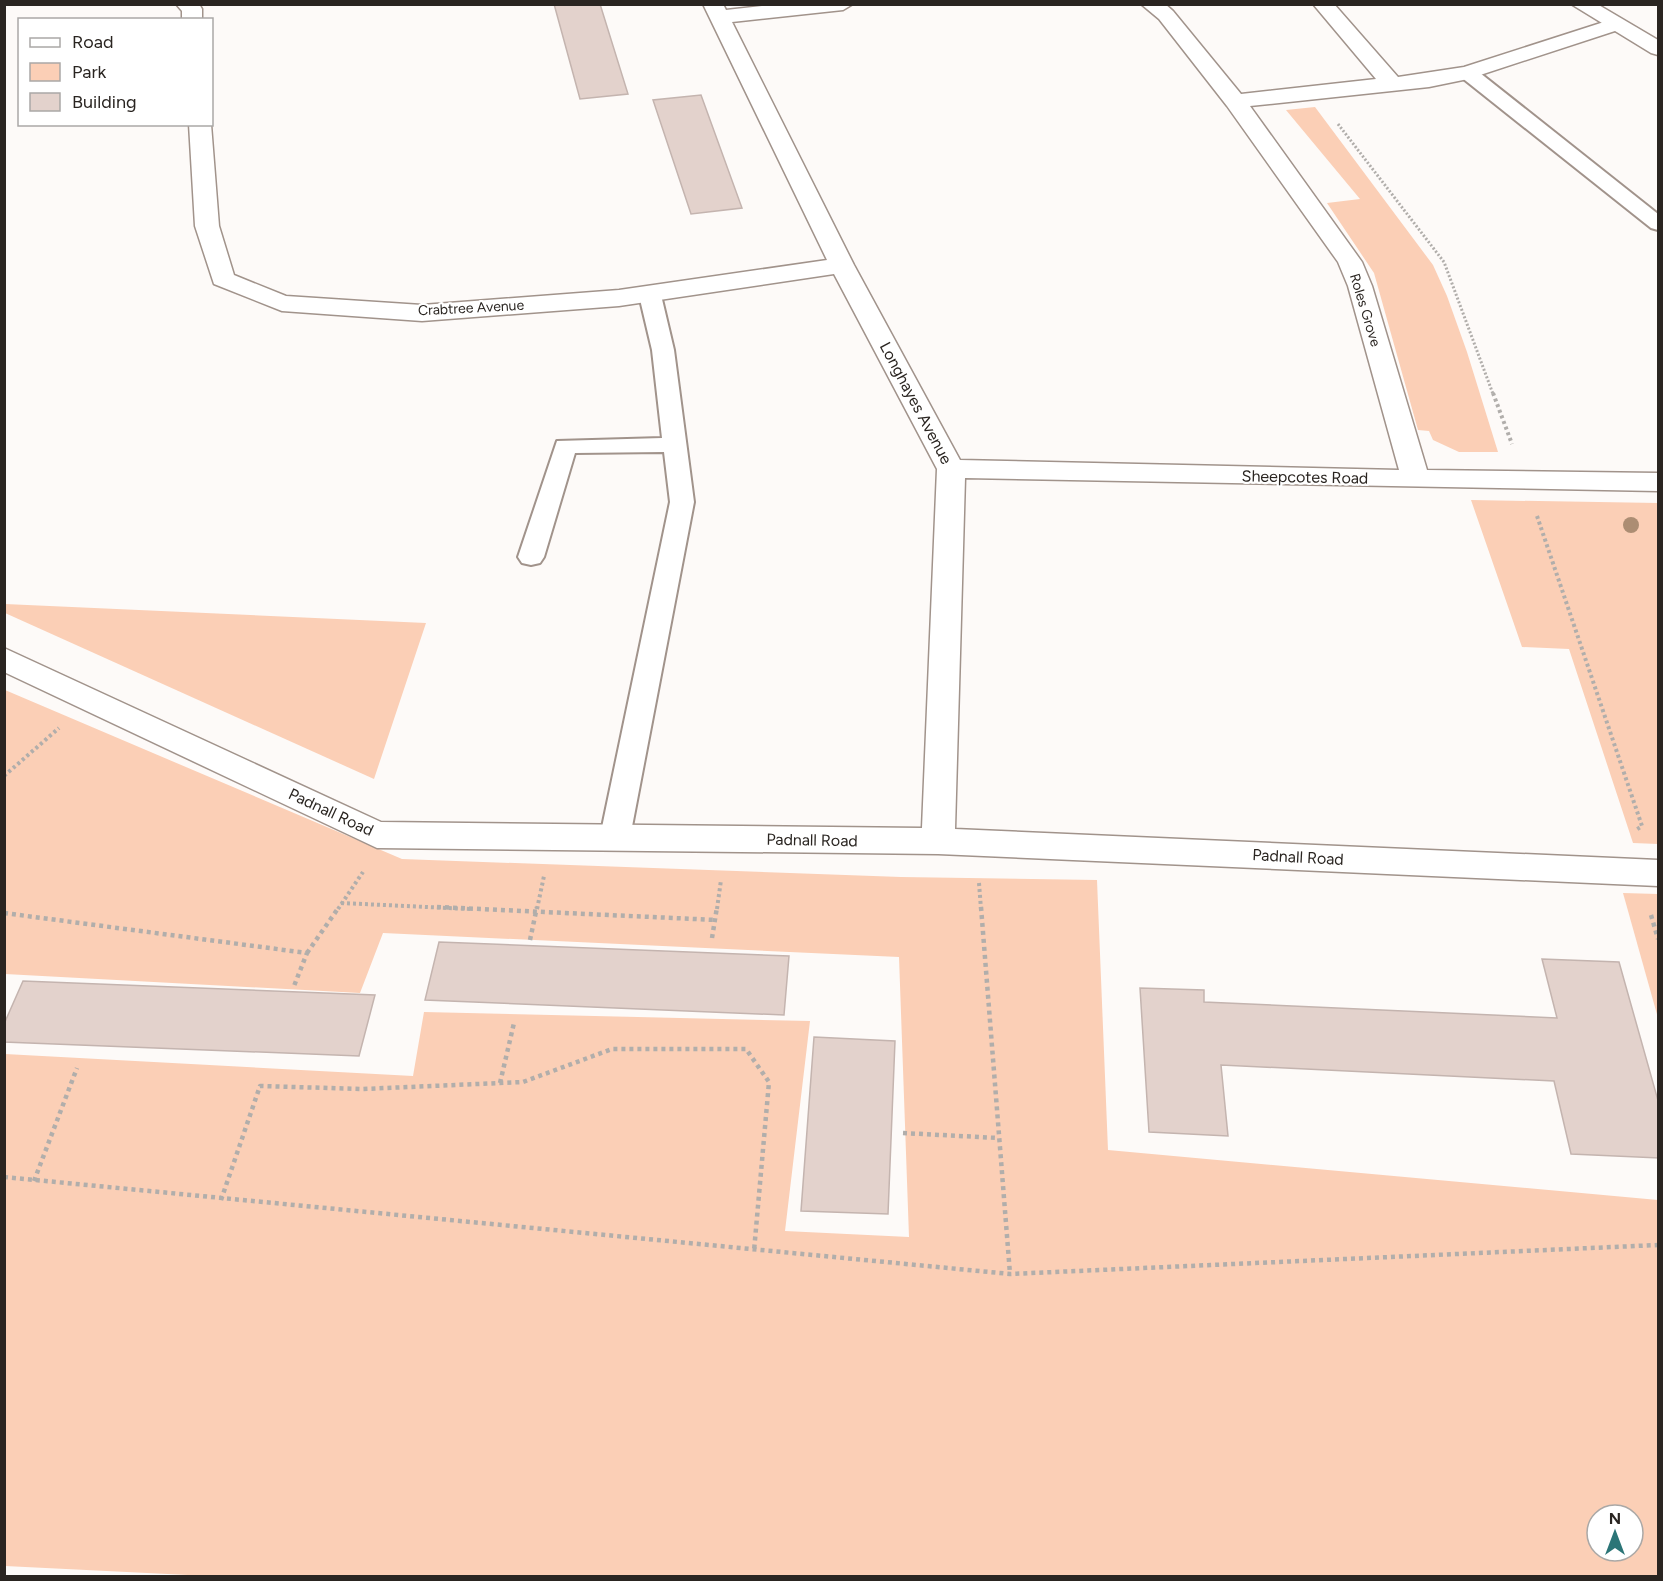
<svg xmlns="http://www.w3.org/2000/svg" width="1663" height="1581" font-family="Figtree,sans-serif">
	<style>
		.green { fill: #fbcfb6; fill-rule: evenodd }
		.building { fill: #e3d2cc; stroke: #c4b4af; stroke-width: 1.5 }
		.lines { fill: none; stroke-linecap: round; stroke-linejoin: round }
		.lane-casing { stroke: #a1938b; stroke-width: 4 }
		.street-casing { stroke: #a1938b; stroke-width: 3 }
		.secondary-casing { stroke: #a1938b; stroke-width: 3 }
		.path-far2 { stroke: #b1aeab; stroke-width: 3; stroke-dasharray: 2 2; stroke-linecap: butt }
		.path-far1 { stroke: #b1aeab; stroke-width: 4; stroke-dasharray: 3 3; stroke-linecap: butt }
		.path { stroke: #b1aeab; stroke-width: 4.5; stroke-dasharray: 4 4; stroke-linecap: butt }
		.lane { fill: #fff; fill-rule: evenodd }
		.street { fill: #fff; fill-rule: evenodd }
		.secondary { fill: #fff; fill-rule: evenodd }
		.tree { fill: #ac8d73 }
		.labels { text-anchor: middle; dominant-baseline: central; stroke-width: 4.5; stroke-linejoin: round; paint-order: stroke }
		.far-street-label { font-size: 14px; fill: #2a2521; stroke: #fff }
		.street-label { font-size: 16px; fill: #2a2521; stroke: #fff }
	</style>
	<rect width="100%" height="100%" fill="#fdfaf8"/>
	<!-- green -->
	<g class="green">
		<polygon points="1315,107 1433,265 1447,296 1467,352 1498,452 1459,452 1433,440 1429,431 1418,430 1374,273 1327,203 1360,199 1286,110"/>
		<polygon points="1471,500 1658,503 1658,844 1633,843 1569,649 1522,647"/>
		<polygon points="5,604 426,623 374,779 5,613"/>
		<path d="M5,690L402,859L901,877L1097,880L1108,1150L1658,1200V1576H208L5,1566V1054L413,1076L424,1012L810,1021L785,1231L909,1237L899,957L383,933L360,993L5,974ZM1597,1515H1633V1551H1597Z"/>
		<polygon points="1623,893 1658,894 1658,1018"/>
	</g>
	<!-- building -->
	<g class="building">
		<polygon points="554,4 600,4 628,94 580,99"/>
		<polygon points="701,95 742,208 691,214 653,100"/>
		<polygon points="439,942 789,956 784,1015 425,1000"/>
		<polygon points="1542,959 1619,962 1659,1104 1659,1158 1571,1154 1554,1081 1221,1065 1228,1136 1149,1132 1140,988 1204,990 1204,1002 1557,1018"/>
		<polygon points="23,981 375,995 359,1056 4,1042 4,1024"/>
		<polygon points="814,1037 895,1041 888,1214 801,1211"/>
	</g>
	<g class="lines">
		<!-- lane casing -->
		<g class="lane-casing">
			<g id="lane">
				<polygon points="1468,67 1475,69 1658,214 1658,230 1651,228 1461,77 1459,73 1461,69"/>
				<polygon points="650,288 658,290 661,295 674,350 694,502 630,837 625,845 615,848 605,845 600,837 670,502 664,452 575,453 544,557 540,563 531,565 522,563 518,557 557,441 662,438 652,350 639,295 642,290"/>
			</g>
		</g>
		<!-- street casing -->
		<g class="street-casing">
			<g id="street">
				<polygon points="176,4 199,4 202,9 202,20 182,20 182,11"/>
				<polygon points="703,4 723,4 726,10 780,4 853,4 843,10 732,22 854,265 960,460 1399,470 1348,286 1338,262 1227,106 1159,19 1141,4 1165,4 1173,11 1241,94 1376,79 1313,4 1334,4 1398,77 1464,67 1607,21 1621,21 1624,25 1621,29 1468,79 1429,87 1250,106 1362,262 1372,286 1427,470 1658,473 1658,491 965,478 955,829 1658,860 1658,886 938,854 377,848 4,672 4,648 381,822 922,828 937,469 834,274 619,306 422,321 282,311 214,284 195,226 189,124 211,124 219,226 234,275 286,296 422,305 619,290 827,260"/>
			</g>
		</g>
		<!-- secondary casing -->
		<g class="secondary-casing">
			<polygon id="secondary" points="1571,4 1597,4 1658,40 1658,55 1651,53"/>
		</g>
		<!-- path-far2 -->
		<polyline class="path-far2" points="1338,124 1444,262 1493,394"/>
		<!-- path-far1 -->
		<g class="path-far1">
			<polyline points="1493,393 1512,444"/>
			<polyline points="1537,516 1642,826 1636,830"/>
			<polyline points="4,776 59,728"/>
			<polyline points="979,883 981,909"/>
			<polyline points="341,903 470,909"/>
			<polyline points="338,909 363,872"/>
			<polyline points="537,909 544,876"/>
			<polyline points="717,909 721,880"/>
		</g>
		<!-- path -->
		<g class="path">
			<polyline points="437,907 716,920"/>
			<polyline points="981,907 1010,1274"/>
			<polyline points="4,913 307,953 294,986"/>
			<polyline points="1651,915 1658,939"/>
			<polyline points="712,938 717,907"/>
			<polyline points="530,940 537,907"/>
			<polyline points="307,953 339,907"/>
			<polyline points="500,1083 514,1023"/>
			<polyline points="903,1133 998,1138"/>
			<polyline points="4,1177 1010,1274 1658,1245"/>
			<polyline points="34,1181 77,1068"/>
			<polyline points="221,1200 260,1086 363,1089 523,1082 612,1049 746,1049 769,1082 754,1251"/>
		</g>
		<!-- lane -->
		<use href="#lane" class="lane"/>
		<!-- street -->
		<use href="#street" class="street"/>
		<!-- secondary -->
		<use href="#secondary" class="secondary"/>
	</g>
	<!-- trees -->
	<circle class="tree" cx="1631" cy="525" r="8"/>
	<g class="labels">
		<!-- far-street labels -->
		<g class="far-street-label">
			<text transform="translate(471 308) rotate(-3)">Crabtree Avenue</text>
			<text transform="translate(1365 310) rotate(73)">Roles Grove</text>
		</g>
		<!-- street labels -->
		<g class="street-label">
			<text transform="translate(916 403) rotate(62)">Longhayes Avenue</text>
			<text transform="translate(1305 477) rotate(1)">Sheepcotes Road</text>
			<text transform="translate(331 812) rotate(25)">Padnall Road</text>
			<text transform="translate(812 840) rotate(1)">Padnall Road</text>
			<text transform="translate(1298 857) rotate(3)">Padnall Road</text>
		</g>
	</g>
	<!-- border -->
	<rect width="1663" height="1581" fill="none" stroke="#2a2521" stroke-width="12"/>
	<!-- legend -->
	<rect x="18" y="18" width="195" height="108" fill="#ffffff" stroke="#aaa8a6" stroke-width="1.5"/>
	<rect x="30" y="38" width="30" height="9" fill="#ffffff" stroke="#aaa8a6" stroke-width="1.5"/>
	<text x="72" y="48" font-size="18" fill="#2a2521">Road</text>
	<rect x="30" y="63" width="30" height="18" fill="#fbcfb6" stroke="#aaa8a6" stroke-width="1.5"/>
	<text x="72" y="78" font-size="18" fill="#2a2521">Park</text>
	<rect x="30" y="93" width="30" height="18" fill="#e3d2cc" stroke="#aaa8a6" stroke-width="1.5"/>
	<text x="72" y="108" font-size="18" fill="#2a2521">Building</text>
	<!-- north arrow -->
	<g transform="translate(1615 1533)"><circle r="28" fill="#ffffff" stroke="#aaa8a6" stroke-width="1.5"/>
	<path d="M0-4.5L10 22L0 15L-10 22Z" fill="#2b7577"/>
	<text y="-9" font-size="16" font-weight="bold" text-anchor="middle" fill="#2a2521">N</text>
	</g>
</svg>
